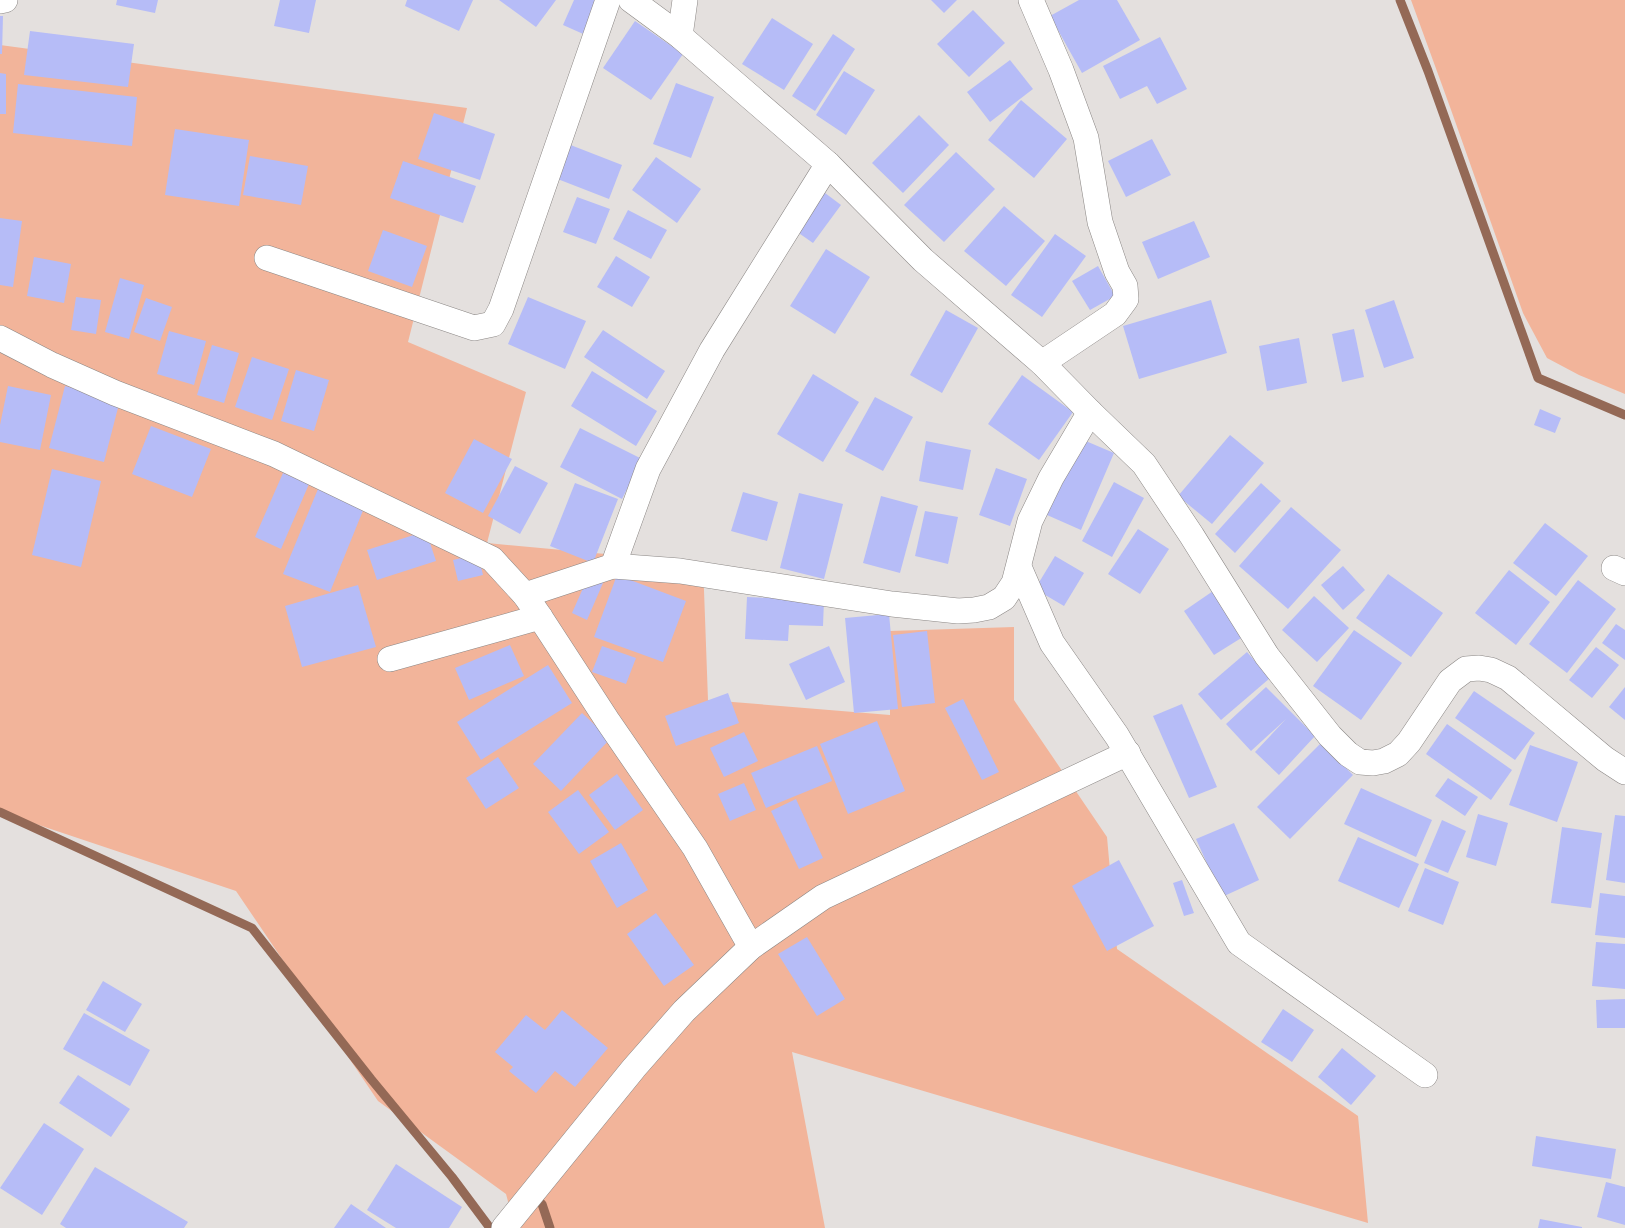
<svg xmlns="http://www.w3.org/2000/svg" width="1625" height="1228" font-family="'Noto Sans',sans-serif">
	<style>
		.green { fill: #f2b49a }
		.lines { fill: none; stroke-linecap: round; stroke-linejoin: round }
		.stream { stroke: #946956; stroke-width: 9 }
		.building { fill: #b6bcf7 }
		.street-casing { stroke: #8b8785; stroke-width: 26 }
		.street { stroke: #fff; stroke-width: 25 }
	</style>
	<rect width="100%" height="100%" fill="#e4e0de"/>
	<!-- green -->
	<g class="green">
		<polygon points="1411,0 1625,0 1625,394 1579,375 1547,358 1523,313 1450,107"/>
		<polygon points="0,45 467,108 408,342 526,392 487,543 703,563 708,700 890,715 890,631 1014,627 1014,700 1107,837 1117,949 1358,1116 1368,1223 792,1052 825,1228 515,1228 506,1194 378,1101 236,891 0,812"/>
	</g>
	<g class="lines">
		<!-- stream -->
		<g class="stream">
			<polyline points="1400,0 1428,71 1538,378 1625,415"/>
			<polyline points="0,812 252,928 371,1079 452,1177 490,1228"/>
			<polyline points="533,1196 542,1204 550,1228"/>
		</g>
	</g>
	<!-- building -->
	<g class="building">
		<polygon points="117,0 158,0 155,13 116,5"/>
		<polygon points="280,0 316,0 309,33 274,26"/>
		<polygon points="407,0 473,0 459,31 405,6"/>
		<polygon points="499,0 556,0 536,27"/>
		<polygon points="574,0 606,0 590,37 563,25"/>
		<polygon points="931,0 957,0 944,13"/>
		<polygon points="1079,0 1117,0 1140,40 1082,73 1050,16"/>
		<polygon points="973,10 1005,43 969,77 937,44"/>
		<polygon points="0,16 3,16 2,54 0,54"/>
		<polygon points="772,18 813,44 784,90 742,64"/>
		<polygon points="635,21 683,54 651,100 603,68"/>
		<polygon points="30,31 134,44 128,87 24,75"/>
		<polygon points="833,34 855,49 815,111 792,96"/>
		<polygon points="1160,37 1187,89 1157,104 1147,86 1120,99 1103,66"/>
		<polygon points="1010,60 1033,89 990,122 967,92"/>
		<polygon points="844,71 875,90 846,135 816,115"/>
		<polygon points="0,73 6,74 6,114 0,114"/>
		<polygon points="676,83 714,97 691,158 653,144"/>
		<polygon points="18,84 137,97 132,146 13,133"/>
		<polygon points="1021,100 1067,139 1034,178 988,140"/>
		<polygon points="434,113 495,134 480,180 418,159"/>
		<polygon points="919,115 949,145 903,193 872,163"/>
		<polygon points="175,129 249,140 239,206 165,195"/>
		<polygon points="1152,139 1171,175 1126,197 1108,161"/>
		<polygon points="568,144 622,165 609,199 555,178"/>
		<polygon points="956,152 995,189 944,242 904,205"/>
		<polygon points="250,156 308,166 301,205 243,195"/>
		<polygon points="656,157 701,189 677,223 632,190"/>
		<polygon points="403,161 476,186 463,223 390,198"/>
		<polygon points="821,190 841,205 813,243 793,229"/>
		<polygon points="577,197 610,209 596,244 563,232"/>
		<polygon points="1004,206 1045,241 1006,286 964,251"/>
		<polygon points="628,210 667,230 651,259 613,239"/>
		<polygon points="0,218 22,221 13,287 0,285"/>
		<polygon points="1194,221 1210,257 1158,279 1142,242"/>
		<polygon points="383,230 427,246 412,287 368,271"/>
		<polygon points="1055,234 1086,256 1042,317 1011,295"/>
		<polygon points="826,249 870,277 835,334 790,306"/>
		<polygon points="616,256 650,277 632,307 597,287"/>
		<polygon points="34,257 71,264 64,303 27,296"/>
		<polygon points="1098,266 1115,296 1090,310 1072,281"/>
		<polygon points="120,278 144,285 129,339 105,332"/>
		<polygon points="76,297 101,300 96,334 71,330"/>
		<polygon points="528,297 586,321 565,369 508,344"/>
		<polygon points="146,298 172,307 160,341 134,332"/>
		<polygon points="1211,300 1227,353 1139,379 1123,326"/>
		<polygon points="1394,300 1414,358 1384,368 1365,310"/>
		<polygon points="946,310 978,328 942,393 910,375"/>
		<polygon points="1354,329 1364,377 1342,382 1332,334"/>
		<polygon points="603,330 665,371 647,399 584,357"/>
		<polygon points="169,331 206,341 194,385 157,374"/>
		<polygon points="1299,338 1307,383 1267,391 1259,346"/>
		<polygon points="212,345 239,353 224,403 197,395"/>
		<polygon points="252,357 289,369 272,420 235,407"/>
		<polygon points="296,370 329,380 314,431 281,421"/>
		<polygon points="592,371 657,411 636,446 571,406"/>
		<polygon points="813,374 859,402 823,462 777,434"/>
		<polygon points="1022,375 1073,412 1039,460 988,424"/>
		<polygon points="8,386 51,395 40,450 0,442 0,425"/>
		<polygon points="65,386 120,400 104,462 49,448"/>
		<polygon points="875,397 913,417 883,471 845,451"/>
		<polygon points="1540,409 1561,418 1555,433 1534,425"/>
		<polygon points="151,426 211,449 192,497 132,474"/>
		<polygon points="580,428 642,459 622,499 560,467"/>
		<polygon points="1230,435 1264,463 1212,524 1178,496"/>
		<polygon points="474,439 512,459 483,513 445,493"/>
		<polygon points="1081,439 1114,453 1081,530 1047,515"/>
		<polygon points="926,441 971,450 963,490 919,481"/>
		<polygon points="515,466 548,483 520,534 488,516"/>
		<polygon points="996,468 1027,479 1010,526 979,515"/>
		<polygon points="52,469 101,481 81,567 32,555"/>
		<polygon points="283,473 309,484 281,549 255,537"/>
		<polygon points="1114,482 1144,498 1112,557 1082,541"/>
		<polygon points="575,483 618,499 593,563 550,546"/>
		<polygon points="1261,483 1281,501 1235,553 1215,534"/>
		<polygon points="318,489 364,508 330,592 283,574"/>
		<polygon points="743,492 778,502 767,541 731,531"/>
		<polygon points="799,493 843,504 824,579 780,568"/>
		<polygon points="881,496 918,506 900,573 863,563"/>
		<polygon points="1291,507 1341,550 1288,609 1239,566"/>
		<polygon points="925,511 958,517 948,564 915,556"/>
		<polygon points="1545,523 1588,556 1556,596 1513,563"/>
		<polygon points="1138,529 1169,549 1140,594 1108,574"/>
		<polygon points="426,531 436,561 377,580 367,550"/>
		<polygon points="478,554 483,575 458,581 453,560"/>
		<polygon points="1055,556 1084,573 1064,606 1035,589"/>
		<polygon points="1343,566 1365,590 1343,610 1321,585"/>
		<polygon points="1509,570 1550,602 1516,645 1475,613"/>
		<polygon points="1388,574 1443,613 1411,657 1356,618"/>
		<polygon points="617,575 686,601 663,662 594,637"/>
		<polygon points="588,577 603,583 587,620 572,613"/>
		<polygon points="1578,580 1616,609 1567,673 1529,644"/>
		<polygon points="358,585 376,647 302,667 285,606"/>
		<polygon points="1216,589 1246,635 1214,655 1184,611"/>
		<polygon points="1314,596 1349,628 1317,662 1282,630"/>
		<polygon points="747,597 824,600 823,626 789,625 788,641 745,639"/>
		<polygon points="889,614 898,709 854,713 845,618"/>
		<polygon points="1616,624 1625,630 1625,660 1602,643"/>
		<polygon points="1354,630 1402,663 1361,720 1313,686"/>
		<polygon points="927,631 935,703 902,707 893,635"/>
		<polygon points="510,645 524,676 469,700 455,668"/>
		<polygon points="602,646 636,658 626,684 592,672"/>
		<polygon points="829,646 845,682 806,700 789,664"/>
		<polygon points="1596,647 1619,665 1592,698 1569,680"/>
		<polygon points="1247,652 1270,678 1221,720 1198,694"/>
		<polygon points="548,665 572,703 481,760 457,722"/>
		<polygon points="1266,687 1315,736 1279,775 1255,752 1286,719 1251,751 1226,724"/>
		<polygon points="1625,687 1625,720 1609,707"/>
		<polygon points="1474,691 1535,733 1515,760 1455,718"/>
		<polygon points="728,693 739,723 676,746 665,716"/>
		<polygon points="963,699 999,772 982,780 945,708"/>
		<polygon points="1182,704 1217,787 1189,798 1153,716"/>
		<polygon points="582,713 610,739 561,791 533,764"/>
		<polygon points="877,721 905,791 848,814 820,744"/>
		<polygon points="1447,724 1512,770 1491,800 1426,754"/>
		<polygon points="744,732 758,761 724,777 710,748"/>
		<polygon points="1321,743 1353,775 1290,839 1257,807"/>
		<polygon points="1530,745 1578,762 1557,822 1509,805"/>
		<polygon points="817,746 832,781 766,808 751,773"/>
		<polygon points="498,757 519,788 486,809 466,778"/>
		<polygon points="617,774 643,810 615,830 589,795"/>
		<polygon points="1448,778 1478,797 1465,816 1435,796"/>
		<polygon points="744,783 756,810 730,821 718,794"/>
		<polygon points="1361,788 1432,820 1416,857 1344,824"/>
		<polygon points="578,790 609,832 579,854 548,812"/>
		<polygon points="796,799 823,858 799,869 771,811"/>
		<polygon points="1478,814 1508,823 1496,866 1466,857"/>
		<polygon points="1615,815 1625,816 1625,883 1606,880"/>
		<polygon points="1442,820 1466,831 1448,873 1424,863"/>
		<polygon points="1234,823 1259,880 1222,897 1196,839"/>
		<polygon points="1562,827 1602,833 1591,908 1551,903"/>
		<polygon points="1358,837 1419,864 1399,908 1338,881"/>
		<polygon points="621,843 648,890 617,908 590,861"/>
		<polygon points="1119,860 1154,926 1107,951 1072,886"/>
		<polygon points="1425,868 1459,882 1443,925 1408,911"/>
		<polygon points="1182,880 1194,913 1184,916 1173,883"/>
		<polygon points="1600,893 1625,896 1625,938 1595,935"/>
		<polygon points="656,913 694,965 664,986 627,934"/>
		<polygon points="807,937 845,999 817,1016 778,954"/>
		<polygon points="1596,942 1625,944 1625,989 1592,986"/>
		<polygon points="103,981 142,1004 125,1032 86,1010"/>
		<polygon points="1625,999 1625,1028 1597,1028 1596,1000"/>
		<polygon points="1283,1009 1314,1030 1292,1062 1261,1042"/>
		<polygon points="562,1010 608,1048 575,1087 555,1071 536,1093 509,1071 513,1067 495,1052 526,1015 545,1030"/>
		<polygon points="84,1013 150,1050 130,1086 63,1049"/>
		<polygon points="1342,1048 1376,1076 1351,1105 1318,1077"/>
		<polygon points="78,1075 130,1109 111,1137 59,1103"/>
		<polygon points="44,1123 84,1149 42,1215 0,1188"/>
		<polygon points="1536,1136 1616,1149 1611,1179 1532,1166"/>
		<polygon points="396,1164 462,1207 449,1228 396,1228 367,1210"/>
		<polygon points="95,1167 188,1222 184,1228 66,1228 60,1224"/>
		<polygon points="1606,1182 1625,1187 1625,1225 1597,1217"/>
		<polygon points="351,1204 386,1228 334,1228"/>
		<polygon points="1540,1219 1582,1227 1582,1228 1538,1228"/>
	</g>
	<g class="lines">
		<!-- street casing -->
		<g class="street-casing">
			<g id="street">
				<polyline points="631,0 680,36 828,164 923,260 1042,363 1090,412 1144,464 1192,536 1267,656 1330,736 1348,754 1360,762 1373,763 1384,761 1398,754 1409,742 1450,681 1466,669 1479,668 1491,670 1508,678 1605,759 1625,772"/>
				<polyline points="1031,0 1061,70 1086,138 1100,222 1117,272 1125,286 1126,299 1115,314 1042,363"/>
				<polyline points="0,1 5,0"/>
				<polyline points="680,36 685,0"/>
				<polyline points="267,258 474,328 493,324 501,309 608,0"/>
				<polyline points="0,338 52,365 115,393 274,454 492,559 525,595 540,617 607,720 695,848 751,947"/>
				<polyline points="613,566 648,469 712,350 828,164"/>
				<polyline points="1019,567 1052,643 1117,736 1239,943 1425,1075"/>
				<polyline points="1614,568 1625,573"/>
				<polyline points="525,595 613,566 680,571 892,604 958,611 974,610 989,607 1004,598 1014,583 1030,521 1051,478 1090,412"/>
				<polyline points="390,659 540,617"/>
				<polyline points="504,1228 634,1068 684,1011 751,947 823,897 1128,753"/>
			</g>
		</g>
		<!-- street -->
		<use href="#street" class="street"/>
	</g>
</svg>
